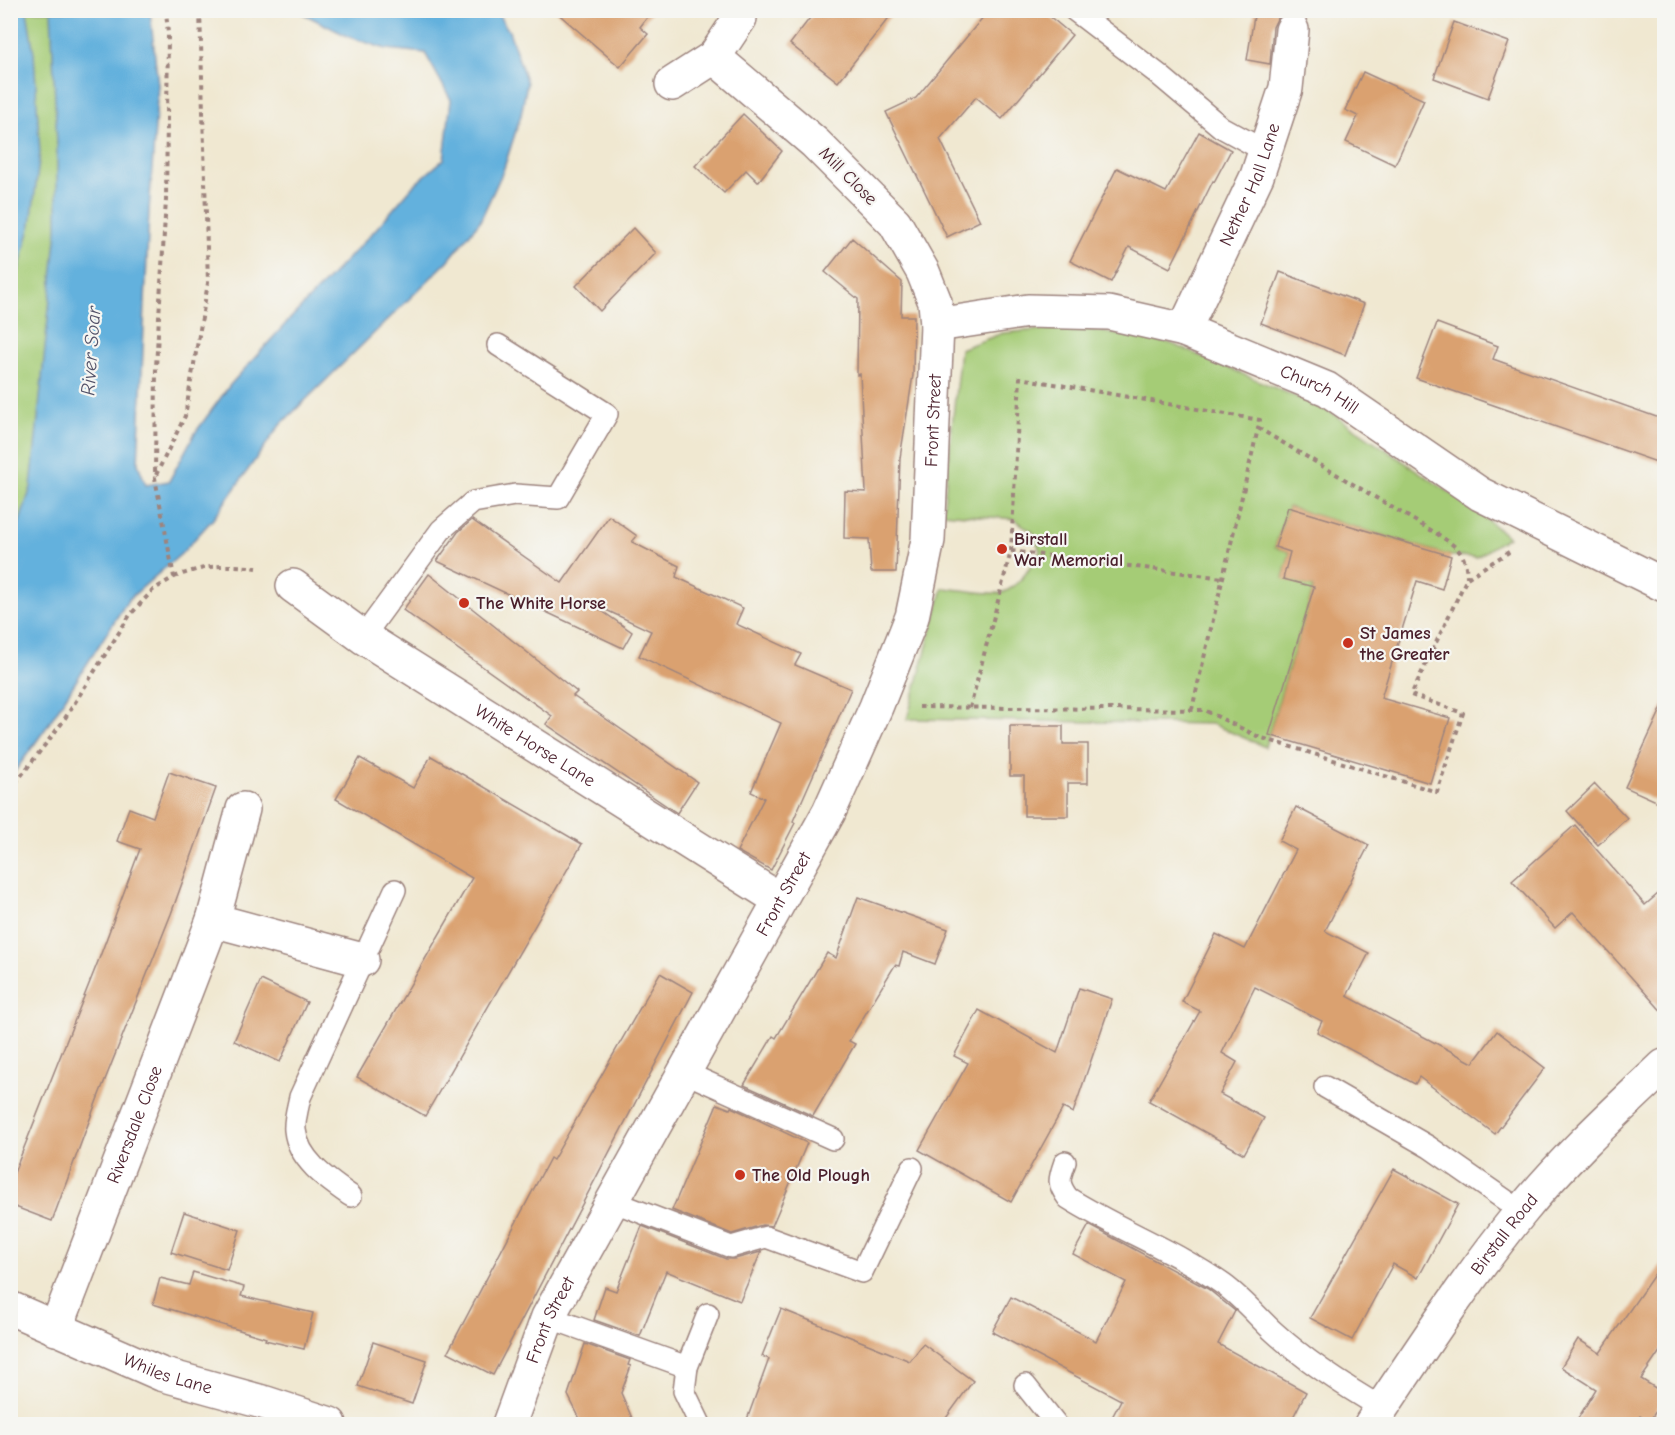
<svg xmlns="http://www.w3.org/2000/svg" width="1675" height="1435" font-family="'Comic Neue',sans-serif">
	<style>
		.green { fill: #a5cc76; stroke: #787650; stroke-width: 1.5 }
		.water { fill: #63b1dd; stroke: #566884; stroke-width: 1.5 }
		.building { fill: #daa170 }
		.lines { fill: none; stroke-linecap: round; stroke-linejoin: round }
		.lane-casing { stroke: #9d847e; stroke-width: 24 }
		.street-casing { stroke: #9d847e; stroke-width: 36 }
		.secondary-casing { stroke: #9d847e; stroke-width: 36 }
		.path { stroke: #9d847e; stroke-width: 4; stroke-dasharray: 4.5 4.5; stroke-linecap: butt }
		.lane { stroke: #fff; stroke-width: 21 }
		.street { stroke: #fff; stroke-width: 33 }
		.secondary { stroke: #fff; stroke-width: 33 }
		.poi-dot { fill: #c8321e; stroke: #f6f6f2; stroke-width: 2 }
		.labels { text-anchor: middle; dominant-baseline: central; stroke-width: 4.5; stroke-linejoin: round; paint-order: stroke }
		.street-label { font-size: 18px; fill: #4a1f2b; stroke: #f6f6f2 }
		.poi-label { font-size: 18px; font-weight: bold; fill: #4a1f2b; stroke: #f6f6f2; text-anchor: start }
		.water-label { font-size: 20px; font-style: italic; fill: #535269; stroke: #f6f6f2 }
	</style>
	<rect width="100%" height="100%" fill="#f6f6f2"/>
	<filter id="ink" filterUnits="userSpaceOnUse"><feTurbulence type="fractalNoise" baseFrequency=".0167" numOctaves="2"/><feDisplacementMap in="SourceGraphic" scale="12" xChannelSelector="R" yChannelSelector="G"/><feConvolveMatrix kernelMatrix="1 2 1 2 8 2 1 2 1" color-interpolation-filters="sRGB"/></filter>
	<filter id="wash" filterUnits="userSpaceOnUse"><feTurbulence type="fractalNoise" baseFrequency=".008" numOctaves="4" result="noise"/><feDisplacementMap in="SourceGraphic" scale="24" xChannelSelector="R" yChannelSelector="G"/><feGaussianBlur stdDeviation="1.35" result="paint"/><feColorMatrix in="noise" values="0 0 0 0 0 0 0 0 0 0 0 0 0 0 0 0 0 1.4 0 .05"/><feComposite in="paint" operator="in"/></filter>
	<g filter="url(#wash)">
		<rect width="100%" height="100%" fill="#f0e8d1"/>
		<!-- green -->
		<g class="green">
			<polygon points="11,11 110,11 113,191 11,594"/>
			<path d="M1073,327L1170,343L1327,410L1474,509L1508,537L1477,557L1451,556L1288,507L1275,547L1290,552L1283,578L1314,587L1265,747L1212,724L907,719L943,588C955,589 992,595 1001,593C1017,589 1033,565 1040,551L1034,533L1014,519L943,513L960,349L1003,333Z"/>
		</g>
		<!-- water -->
		<g class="water">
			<polygon points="11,10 27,11 34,53 40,153 31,224 18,273 11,287"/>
			<polygon points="51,11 150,11 158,85 149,211 138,464 146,485 169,481 195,433 230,385 288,321 375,230 414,185 444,159 451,100 425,53 386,49 349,37 298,11 496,11 509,31 527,83 521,115 503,171 480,221 448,261 280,425 213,519 181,554 128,600 46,728 11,777 11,548 31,487 57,229 57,145"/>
		</g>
		<g id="blocks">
			<!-- building -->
			<g class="building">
				<polygon points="554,10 653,10 640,27 648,34 620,67"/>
				<polygon points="816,10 895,10 838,82 790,44"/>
				<polygon points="989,10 1042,10 1072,35 1002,119 976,97 940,139 980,221 947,237 886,112 916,98"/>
				<polygon points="1255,10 1289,10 1277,19 1273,27 1270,64 1247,60"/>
				<polygon points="1454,22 1509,42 1488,98 1434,78"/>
				<polygon points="1363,72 1424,100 1395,165 1346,142 1358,116 1345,110"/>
				<polygon points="743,114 782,151 758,182 746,170 724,193 695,166"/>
				<polygon points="1199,132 1231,150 1214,182 1213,181 1170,268 1129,247 1111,282 1070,261 1117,168 1166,192"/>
				<polygon points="633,228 656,253 600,311 576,286"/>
				<polygon points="852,238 902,282 901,316 914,316 913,375 900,458 896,572 871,572 869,539 844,538 845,491 866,492 860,374 857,375 858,299 825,272"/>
				<polygon points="1280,272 1364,304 1345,355 1261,323"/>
				<polygon points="1437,323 1498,346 1493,359 1665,420 1665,465 1416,378"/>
				<polygon points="1288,507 1451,556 1442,589 1417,581 1381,698 1450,718 1430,783 1269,735 1314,587 1283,579 1290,552 1275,547"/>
				<polygon points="609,516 637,536 632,542 679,566 676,577 743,608 736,624 801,654 795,665 851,689 793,821 795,823 771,870 737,851 764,798 751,792 781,723 639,656 651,631 589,602 632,632 623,648 437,561 458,532 472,520 562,583"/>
				<polygon points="429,574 577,692 573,696 697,782 677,813 546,724 552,716 403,610"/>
				<polygon points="1665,701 1665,805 1625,787"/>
				<polygon points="1010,726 1063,726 1063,744 1088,744 1088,783 1068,783 1068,816 1024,816 1024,776 1010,776"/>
				<polygon points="431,756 582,844 425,1116 357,1077 472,878 336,799 360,758 413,788"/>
				<polygon points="169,772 216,788 171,914 97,1100 52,1221 10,1205 10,1183 99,959 140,849 117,841 129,808 153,817"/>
				<polygon points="1595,784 1627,818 1598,845 1567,811"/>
				<polygon points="1296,807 1369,845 1325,931 1369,953 1347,996 1473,1063 1497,1031 1545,1068 1495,1134 1419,1077 1415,1084 1317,1032 1322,1021 1255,987 1222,1053 1237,1062 1220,1094 1264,1118 1244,1154 1149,1101 1200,1011 1182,1002 1216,934 1245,949 1296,850 1279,841"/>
				<polygon points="1575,825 1645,905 1665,888 1665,1015 1573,912 1555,928 1512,881"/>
				<polygon points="858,897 948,929 935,964 903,952 899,966 895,965 849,1041 855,1044 813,1116 744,1085 773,1036 776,1038 827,953 836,958"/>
				<polygon points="660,973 693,992 493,1375 448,1352 550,1158 553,1160"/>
				<polygon points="261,980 307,1002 280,1062 234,1041"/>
				<polygon points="1079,988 1112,999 1073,1113 1063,1108 1011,1202 919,1150 968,1063 954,1056 979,1010 1057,1053"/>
				<polygon points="717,1104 730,1109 731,1107 807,1143 772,1226 762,1225 732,1234 672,1210"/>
				<polygon points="1394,1169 1458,1204 1418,1278 1393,1264 1352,1340 1310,1318"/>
				<polygon points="184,1212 240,1230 227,1270 171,1252"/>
				<polygon points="1089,1225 1208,1289 1235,1311 1218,1344 1306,1392 1289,1425 1108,1425 1121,1400 992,1332 1011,1297 1096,1341 1126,1282 1073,1254"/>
				<polygon points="642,1226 726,1259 735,1259 761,1252 740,1301 666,1271 640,1336 594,1320 605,1287 616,1291"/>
				<polygon points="1665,1259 1665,1344 1641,1379 1665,1394 1665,1397 1649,1422 1640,1416 1634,1425 1574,1425 1596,1389 1561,1367 1578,1339 1600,1353"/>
				<polygon points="193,1272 244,1287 241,1296 313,1313 304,1349 265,1340 266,1338 153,1304 160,1278 189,1285"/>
				<polygon points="781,1309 910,1361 923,1344 973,1381 941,1425 745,1425 769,1359 762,1356"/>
				<polygon points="373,1342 427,1360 412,1404 358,1386"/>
				<polygon points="585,1344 630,1360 628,1365 631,1366 621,1393 635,1425 583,1425 568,1395"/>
			</g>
		</g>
	</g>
	<g filter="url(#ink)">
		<use href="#blocks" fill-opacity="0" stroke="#9d847e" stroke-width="1.5"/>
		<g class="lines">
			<!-- lane casing -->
			<g class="lane-casing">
				<g id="lane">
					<polyline points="1074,10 1158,74 1221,127 1265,151"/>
					<polyline points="363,637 441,530 473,502 515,495 558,498 607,414 498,345"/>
					<polyline points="684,1072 833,1139"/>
					<polyline points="1325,1087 1429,1147 1521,1211"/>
					<path d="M1065,1162C1059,1179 1057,1183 1068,1198C1119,1230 1176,1251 1224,1285C1243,1299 1257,1316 1274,1332C1307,1362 1344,1386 1382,1408"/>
					<path d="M351,1196C328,1180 298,1160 295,1130C294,1120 298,1107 300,1097L395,890"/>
					<polyline points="612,1201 731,1247 766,1237 862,1272 912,1168"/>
					<polyline points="548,1317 687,1367"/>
					<polyline points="1025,1385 1056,1424"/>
					<polyline points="700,1424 684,1391 687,1367 708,1314"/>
				</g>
			</g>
			<!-- street casing -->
			<g class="street-casing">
				<g id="street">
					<polyline points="714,57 740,18"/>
					<path id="s1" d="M937,325L1028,311L1109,313L1184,330L1327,389L1480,494L1664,585"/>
					<path id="s2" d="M1184,330L1257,176L1286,88L1292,30"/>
					<path id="s3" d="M293,586L363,637L780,900"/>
					<polyline points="213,920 362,960"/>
					<path id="s4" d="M10,1308L161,1374L266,1403L330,1424"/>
					<path id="s5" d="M56,1329L213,920L243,809"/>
					<path id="s6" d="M509,1424L548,1317L829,812L876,707L912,617L928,540L937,325L935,302L923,272L895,223L815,143L714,57L672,84"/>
				</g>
			</g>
			<!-- secondary casing -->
			<g class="secondary-casing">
				<g id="secondary">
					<path id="s7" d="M1371,1424C1419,1352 1466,1280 1521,1212C1564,1159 1614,1113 1664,1066"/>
				</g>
			</g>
			<!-- path -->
			<g class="path">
				<path d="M1258,428L1439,535C1458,548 1466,553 1467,577"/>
				<polyline points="156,475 185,416 208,283 200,10"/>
				<polyline points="1011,551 1223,578"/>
				<path d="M174,577C206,565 224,564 257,568"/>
				<polyline points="919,707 1204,710 1259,737 1437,792 1463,713 1411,695 1467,578 1509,552"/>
				<polyline points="970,708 1011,551 1020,378 1260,420 1192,709"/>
				<polyline points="10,790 62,723 130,615 153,590 174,577 155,478 156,367 166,200 168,34 166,10"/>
			</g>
			<!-- lane -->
			<use href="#lane" class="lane"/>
			<!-- street -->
			<use href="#street" class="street"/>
			<!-- secondary -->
			<use href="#secondary" class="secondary"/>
		</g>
	</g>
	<!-- markers -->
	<g class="poi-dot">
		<circle cx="1002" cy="549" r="6"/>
		<circle cx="464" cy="603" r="6"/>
		<circle cx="1348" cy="643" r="6"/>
		<circle cx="740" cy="1175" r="6"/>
	</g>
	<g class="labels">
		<!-- street labels -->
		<g class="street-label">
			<text transform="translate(848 176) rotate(45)">Mill Close</text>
			<text stroke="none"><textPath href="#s2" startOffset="160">Nether Hall Lane</textPath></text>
			<text stroke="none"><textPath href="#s1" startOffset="398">Church Hill</textPath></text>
			<text stroke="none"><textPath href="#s6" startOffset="1102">Front Street</textPath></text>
			<text stroke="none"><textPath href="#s3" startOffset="290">White Horse Lane</textPath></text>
			<text stroke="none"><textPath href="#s6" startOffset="598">Front Street</textPath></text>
			<text stroke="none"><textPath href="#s5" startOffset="219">Riversdale Close</textPath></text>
			<text stroke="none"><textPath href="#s7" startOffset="232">Birstall Road</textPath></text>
			<text stroke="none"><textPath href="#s6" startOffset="112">Front Street</textPath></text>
			<text stroke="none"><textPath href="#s4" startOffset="171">Whiles Lane</textPath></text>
		</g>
		<!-- poi labels -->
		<g class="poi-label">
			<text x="1014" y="539">Birstall<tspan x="1014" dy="21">War Memorial</tspan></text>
			<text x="476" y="603">The White Horse</text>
			<text x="1360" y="633">St James<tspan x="1360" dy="21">the Greater</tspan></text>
			<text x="752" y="1175">The Old Plough</text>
		</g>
		<!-- water labels -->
		<g class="water-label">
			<text transform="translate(91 351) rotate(-86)">River Soar</text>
		</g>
	</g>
	<!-- margin -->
	<rect width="1675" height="1435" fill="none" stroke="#f6f6f2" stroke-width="36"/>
</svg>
